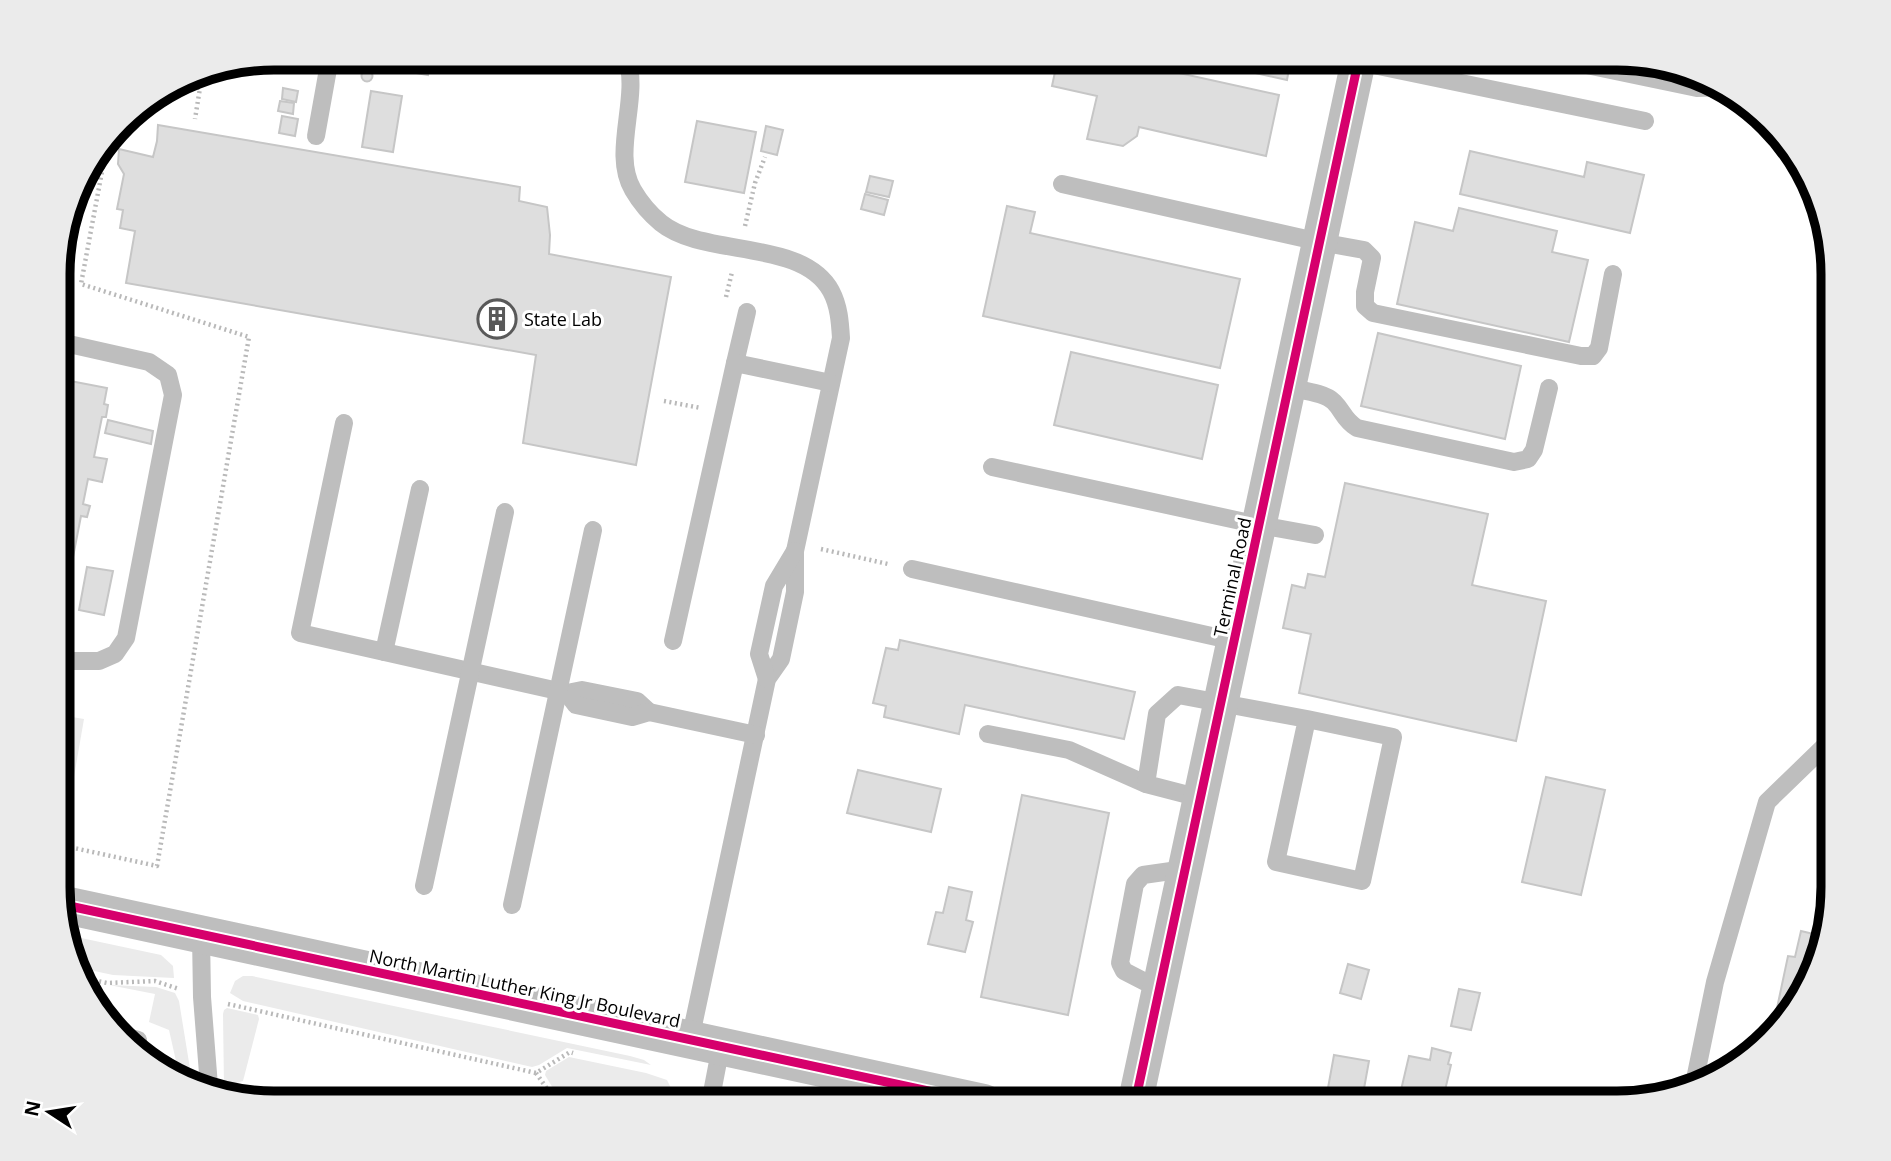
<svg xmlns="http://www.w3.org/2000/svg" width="1891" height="1161" font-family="'Open Sans',sans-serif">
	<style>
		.green { fill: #ebebeb }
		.building { fill: #dedede; stroke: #c6c6c6; stroke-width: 2 }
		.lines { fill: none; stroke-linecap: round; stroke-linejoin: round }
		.path { stroke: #b9b9b9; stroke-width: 4.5; stroke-dasharray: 2 3.5; stroke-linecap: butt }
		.service { stroke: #bebebe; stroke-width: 18 }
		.minor { stroke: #bebebe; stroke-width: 35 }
		.tertiary { stroke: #bebebe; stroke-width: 38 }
		.cycleway-casing { stroke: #fff; stroke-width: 13 }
		.cycleway { stroke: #d6006c; stroke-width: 9 }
		.labels { text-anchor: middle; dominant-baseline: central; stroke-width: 6; stroke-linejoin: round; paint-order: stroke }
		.poi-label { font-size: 18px; fill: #000; stroke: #fff; text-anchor: start }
		.street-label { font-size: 18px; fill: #000; stroke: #fff }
		.rim { fill: none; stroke: #000; stroke-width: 9 }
	</style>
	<rect width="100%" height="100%" fill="#fff"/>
	<!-- green -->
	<g class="green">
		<polygon points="60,715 84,719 71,794 60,792"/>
		<polygon points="67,935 161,955 173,966 174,978 113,975 80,968"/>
		<polygon points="243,976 252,976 630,1056 644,1060 651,1065 567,1048 539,1065 532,1067 243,1001 230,993 235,981"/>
		<polygon points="109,985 156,987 175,993 179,1001 192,1081 166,1074 152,1061 176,1061 169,1030 149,1022 155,994"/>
		<polygon points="227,1008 258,1015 259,1019 243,1081 224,1087 223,1014 224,1010"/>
		<polygon points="569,1057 646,1073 667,1080 675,1096 676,1103 562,1103 545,1075 546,1071"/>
	</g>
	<!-- building -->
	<g class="building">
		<polygon points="412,58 431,58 428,75 410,72"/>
		<polygon points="1058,58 1111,58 1279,95 1266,156 1139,127 1137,136 1123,146 1087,139 1097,96 1052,86"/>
		<polygon points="1188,58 1291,58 1287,80"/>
		<circle cx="367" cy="76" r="5.5"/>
		<polygon points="283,88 298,91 296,102 282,99"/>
		<polygon points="371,91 402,96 393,152 362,147"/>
		<polygon points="280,101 294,103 293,114 278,111"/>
		<polygon points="282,116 298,119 295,136 279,133"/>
		<polygon points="697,121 756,132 744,193 685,182"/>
		<polygon points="158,125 520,187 519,201 547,207 550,235 549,254 671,277 636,465 523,443 536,355 126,283 135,231 120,228 123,210 117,209 124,174 118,164 119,149 153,157 157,141"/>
		<polygon points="766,126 783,130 777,155 761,151"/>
		<polygon points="1470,151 1584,177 1587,162 1644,175 1630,233 1460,194"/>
		<polygon points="870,176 893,181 889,197 866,192"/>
		<polygon points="865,194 888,200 884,215 861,209"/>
		<polygon points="1007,206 1035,212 1030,233 1240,279 1220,368 983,316"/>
		<polygon points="1459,208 1557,231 1552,252 1588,260 1569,342 1397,304 1415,222 1453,231"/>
		<polygon points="1378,333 1521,366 1505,439 1361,406"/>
		<polygon points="1071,352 1218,385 1202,459 1054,425"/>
		<polygon points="60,379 107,388 104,404 108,405 106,417 102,417 94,457 107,459 102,482 88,479 83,504 90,506 87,517 81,516 65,598 60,597"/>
		<polygon points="108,420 153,431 151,444 105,433"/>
		<polygon points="1345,483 1488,514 1472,585 1546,601 1516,741 1299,693 1311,634 1283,628 1292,585 1305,588 1308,574 1325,577"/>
		<polygon points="87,567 113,571 104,615 79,610"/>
		<polygon points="900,640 1135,692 1124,739 965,705 959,734 884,717 886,706 873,703 886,648 898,650"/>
		<polygon points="858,770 941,789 931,832 847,813"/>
		<polygon points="1546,777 1605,790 1581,895 1522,882"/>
		<polygon points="1022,795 1109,813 1068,1015 981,997"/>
		<polygon points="949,887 972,892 966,920 973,922 965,952 928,944 936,912 943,913"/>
		<polygon points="1801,931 1822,936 1804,995 1773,1027 1788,956 1795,957"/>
		<polygon points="1348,964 1369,970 1361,999 1340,993"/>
		<polygon points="1459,989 1480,993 1471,1030 1451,1026"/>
		<polygon points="1432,1048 1451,1053 1448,1064 1451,1065 1442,1103 1398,1103 1409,1056 1430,1060"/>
		<polygon points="1334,1055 1369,1061 1363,1094 1328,1088"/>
	</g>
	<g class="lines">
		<!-- path -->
		<g class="path">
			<polyline points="176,84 200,88 195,119"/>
			<polyline points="745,226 755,183 765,157"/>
			<polyline points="726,297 732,272"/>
			<polyline points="664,401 701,408"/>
			<polyline points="821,549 888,564"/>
			<polyline points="60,845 157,866 249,337 81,284 106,150 104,147"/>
			<polyline points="83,978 107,983 155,981 179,989"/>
			<polyline points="228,1004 536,1073 570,1052 573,1053"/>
			<polyline points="536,1073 557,1103"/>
		</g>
		<!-- service -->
		<g class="service">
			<path d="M627,58C640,99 611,153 633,190C640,202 650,214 661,223C704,258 802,238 831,291C839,306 840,322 841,338L795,551V592L781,659L767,679L690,1040"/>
			<polyline points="1553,58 1697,88 1724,87"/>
			<polyline points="1359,62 1645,121"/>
			<polyline points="316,136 330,58"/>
			<polyline points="1062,184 1320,242 1364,250 1372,258 1365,292 1365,306 1373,313 1581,356 1593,356 1599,348 1613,274"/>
			<polyline points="60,342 149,362 168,375 173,395 126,638 115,654 99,661 60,661"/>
			<polyline points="735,363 747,312"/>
			<path d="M1289,388C1302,391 1324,392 1334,402C1344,412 1343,419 1357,428L1514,462L1528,459L1534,450L1549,388"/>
			<polyline points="344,423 300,633 567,693 582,690 637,701 649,712"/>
			<polyline points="992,467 1259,525 1315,535"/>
			<polyline points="912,569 1234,641"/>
			<polyline points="673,641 735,363 831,383"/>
			<polyline points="384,652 420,489"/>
			<polyline points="767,679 759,654 774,586 795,551"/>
			<polyline points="567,693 576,705 632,717 649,712 756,735"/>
			<polyline points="988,734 1069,750 1146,784"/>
			<polyline points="1200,798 1146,784 1157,714 1178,695 1307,719 1276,862 1362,881 1393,737 1307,719"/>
			<polyline points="424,886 505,512"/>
			<polyline points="512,905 593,530"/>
			<polyline points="201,935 202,997 209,1086"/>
			<polyline points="1159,989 1124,971 1120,963 1135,884 1143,875 1185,869"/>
			<polyline points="127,1037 138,1040"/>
			<polyline points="1694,1084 1715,982 1767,802 1833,738"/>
			<polyline points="710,1103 721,1046"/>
			<polyline points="867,1103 873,1079"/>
		</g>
		<!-- minor -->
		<polyline class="minor" points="1135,1103 1359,58"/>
		<!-- tertiary -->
		<polyline class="tertiary" points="60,904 984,1103"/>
		<!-- cycleway casing -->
		<g class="cycleway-casing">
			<g id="cycleway">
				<polyline points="60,904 984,1103"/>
				<polyline points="1135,1103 1359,58"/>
			</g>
		</g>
		<!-- cycleway -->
		<use href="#cycleway" class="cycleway"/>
	</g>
	<!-- icons -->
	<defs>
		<g id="building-ring" transform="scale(2.0125)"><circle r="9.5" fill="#fff" stroke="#595959" stroke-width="1.5"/><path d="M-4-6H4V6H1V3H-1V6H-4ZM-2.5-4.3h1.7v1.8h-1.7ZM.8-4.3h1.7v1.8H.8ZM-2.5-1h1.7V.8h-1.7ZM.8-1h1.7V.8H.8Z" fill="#595959"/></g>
	</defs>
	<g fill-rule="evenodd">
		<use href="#building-ring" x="497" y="319"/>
	</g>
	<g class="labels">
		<!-- poi labels -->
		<g class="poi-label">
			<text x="524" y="319">State Lab</text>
		</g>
		<!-- street labels -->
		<g class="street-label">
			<text transform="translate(1232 577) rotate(-78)">Terminal Road</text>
			<text transform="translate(525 988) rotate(12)">North Martin Luther King Jr Boulevard</text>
		</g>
	</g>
	<!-- crop -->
	<path d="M0 0H1891V1161H0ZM274 70H1617A204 204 0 0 1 1821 274V887A204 204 0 0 1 1617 1091H274A204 204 0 0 1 70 887V274A204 204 0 0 1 274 70Z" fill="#ebebeb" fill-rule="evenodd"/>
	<path class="rim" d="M274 70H1617A204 204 0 0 1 1821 274V887A204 204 0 0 1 1617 1091H274A204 204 0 0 1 70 887V274A204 204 0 0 1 274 70Z"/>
	<!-- north arrow -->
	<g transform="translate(49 1112) rotate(282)" stroke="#ffffff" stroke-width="5" paint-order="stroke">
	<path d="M0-5L12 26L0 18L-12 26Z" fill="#000000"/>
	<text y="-10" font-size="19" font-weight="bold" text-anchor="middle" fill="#000000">N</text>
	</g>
</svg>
